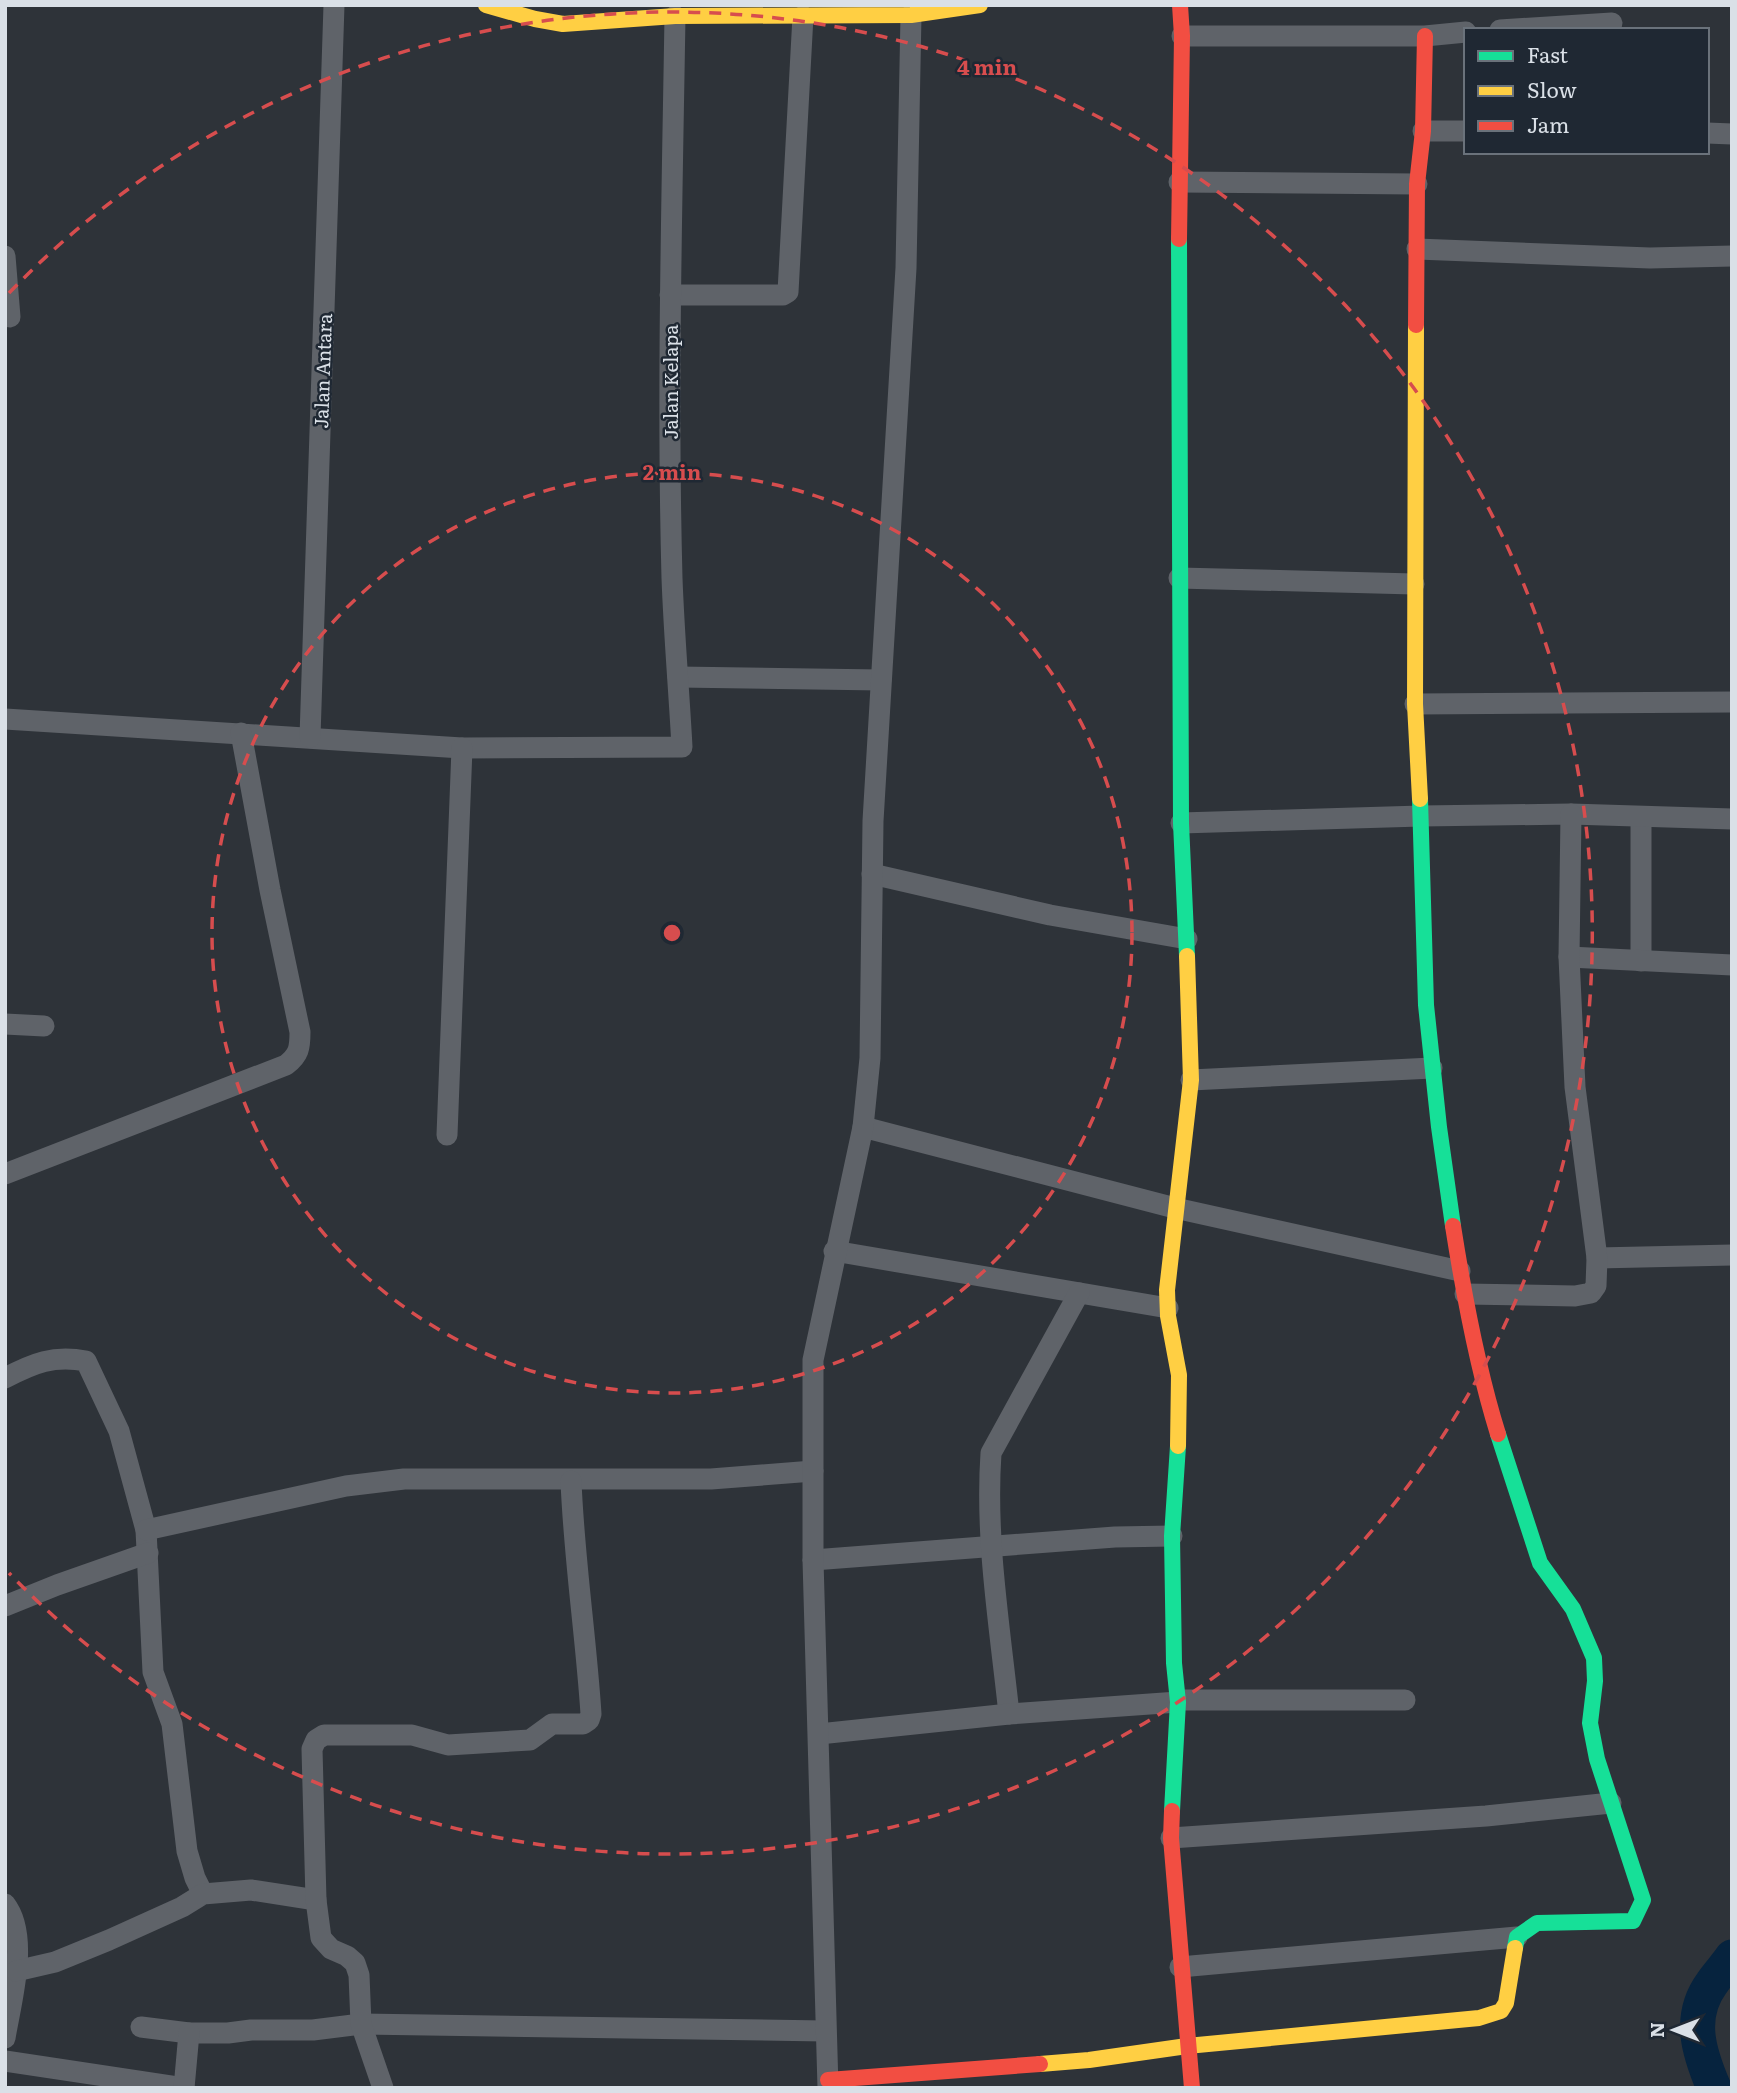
<svg xmlns="http://www.w3.org/2000/svg" width="1737" height="2093" font-family="Literata,serif">
	<style>
		.lines { fill: none; stroke-linecap: round; stroke-linejoin: round }
		.river { stroke: #06233e; stroke-width: 35 }
		.street { stroke: #5f6369; stroke-width: 21 }
		.fast { stroke: #16e098; stroke-width: 16 }
		.slow { stroke: #ffcf43; stroke-width: 16 }
		.jam { stroke: #f24e42; stroke-width: 16 }
		.ring { fill: none; stroke: #d74d4e; stroke-width: 3.5; stroke-dasharray: 12 9 }
		.labels { text-anchor: middle; dominant-baseline: central; stroke-width: 5; stroke-linejoin: round; paint-order: stroke }
		.street-label { font-size: 19px; fill: #dae0e7; stroke: #1f2833 }
		.centre { fill: #d74d4e; stroke: #1f2833; stroke-width: 3.5 }
		.ring-label { font-size: 21px; text-anchor: middle; font-weight: bold; fill: #d74d4e; stroke: #1f2833; stroke-width: 5; stroke-linejoin: round; paint-order: stroke }
	</style>
	<rect width="100%" height="100%" fill="#2e3339"/>
	<g class="lines">
		<!-- river -->
		<path class="river" d="M1714,2088C1699,2053 1687,2017 1712,1983C1718,1974 1726,1966 1732,1957"/>
		<!-- street -->
		<g class="street">
			<polyline points="1500,30 1612,23"/>
			<polyline points="1182,36 1425,36 1466,32"/>
			<polyline points="1423,131 1466,131"/>
			<polyline points="1707,133 1732,134"/>
			<polyline points="1179,182 1417,184"/>
			<polyline points="1417,249 1650,258 1732,256"/>
			<polyline points="5,256 10,317"/>
			<polyline points="670,295 783,295 788,292 803,16"/>
			<polyline points="1179,578 1414,584"/>
			<polyline points="678,677 881,680"/>
			<polyline points="1415,704 1732,702"/>
			<path d="M5,719L462,748L682,747C679,691 674,634 672,578C667,391 672,203 675,16"/>
			<polyline points="310,737 334,5"/>
			<polyline points="1641,817 1641,961"/>
			<polyline points="1181,823 1421,816 1571,814 1732,819"/>
			<polyline points="872,874 1050,915 1187,939"/>
			<polyline points="1569,957 1732,965"/>
			<polyline points="5,1024 44,1026"/>
			<polyline points="1191,1080 1432,1068"/>
			<polyline points="863,1127 1175,1208 1460,1271"/>
			<polyline points="447,1135 462,748"/>
			<path d="M5,1174L286,1065C299,1055 300,1048 300,1032L270,890L241,733"/>
			<polyline points="834,1251 1168,1308"/>
			<polyline points="1597,1258 1732,1255"/>
			<polyline points="1465,1294 1575,1296 1591,1293 1596,1286 1597,1258 1575,1087 1569,957 1571,814"/>
			<path d="M5,1378C34,1363 53,1355 86,1361L119,1431L146,1530L153,1672L172,1724L187,1851L195,1878L203,1894"/>
			<polyline points="146,1530 346,1486 404,1479 711,1479 813,1471"/>
			<polyline points="813,1560 1115,1537 1172,1536"/>
			<polyline points="5,1606 57,1585 148,1553"/>
			<polyline points="1178,1700 1405,1700"/>
			<path d="M1009,1714C1000,1628 985,1540 991,1453L1079,1293"/>
			<polyline points="819,1734 1009,1714 1178,1702"/>
			<polyline points="1171,1838 1486,1816 1611,1803"/>
			<path d="M5,1904C30,1936 11,2001 5,2038"/>
			<polyline points="1180,1967 1517,1937"/>
			<polyline points="16,1971 55,1962 109,1940 182,1907 203,1894 251,1890 316,1900"/>
			<polyline points="141,2027 189,2033 228,2033 251,2030 313,2030 361,2024 825,2031"/>
			<polyline points="5,2061 184,2088"/>
			<polyline points="184,2088 189,2033"/>
			<path d="M383,2088L361,2024L359,1975L355,1963L347,1956L331,1949L321,1938L316,1900L312,1749L316,1740L324,1735H412L448,1745L530,1740L552,1724H583L589,1720L591,1714C586,1636 574,1559 571,1481"/>
			<polyline points="828,2088 813,1560 813,1360 863,1127 870,1058 873,821 906,268 911,15"/>
		</g>
		<!-- fast -->
		<g class="fast">
			<polyline points="1179,239 1181,823 1187,956"/>
			<polyline points="1420,799 1426,1005 1439,1127 1453,1226"/>
			<polyline points="1498,1434 1540,1563 1573,1609 1594,1658 1595,1681 1590,1723 1597,1759 1643,1900 1633,1921 1537,1923 1517,1937 1515,1948"/>
			<polyline points="1172,1811 1178,1702 1174,1663 1172,1536 1178,1446"/>
		</g>
		<!-- slow -->
		<g class="slow">
			<polyline points="486,5 535,19 563,24 675,16 911,15 980,5"/>
			<polyline points="1416,325 1415,704 1420,799"/>
			<polyline points="1178,1446 1179,1375 1168,1316 1167,1290 1191,1080 1187,956"/>
			<polyline points="1040,2064 1089,2060 1187,2046 1479,2018 1501,2011 1506,2003 1515,1948"/>
		</g>
		<!-- jam -->
		<g class="jam">
			<polyline points="1179,239 1182,36 1180,5"/>
			<polyline points="1416,325 1417,184 1423,131 1425,36"/>
			<path d="M1453,1226C1464,1296 1477,1367 1498,1434"/>
			<polyline points="1172,1811 1171,1838 1192,2088"/>
			<polyline points="828,2080 1040,2064"/>
		</g>
	</g>
	<!-- distance rings -->
	<g class="ring">
		<circle cx="672" cy="933" r="460"/>
		<path d="M9 293A921 921 0 1 1 9 1573"/>
	</g>
	<g class="labels">
		<!-- street labels -->
		<g class="street-label">
			<text transform="translate(322 371) rotate(-88)">Jalan Antara</text>
			<text transform="translate(670 382) rotate(-90)">Jalan Kelapa</text>
		</g>
	</g>
	<circle cx="672" cy="933" r="10" class="centre"/>
	<g class="ring-label">
		<text x="987" y="75">4 min</text>
		<text x="672" y="480">2 min</text>
	</g>
	<!-- border -->
	<rect width="1737" height="2093" fill="none" stroke="#dae0e7" stroke-width="14"/>
	<!-- legend -->
	<rect x="1464" y="28" width="245" height="126" fill="#1f2833" stroke="#6a727b" stroke-width="2"/>
	<rect x="1478" y="51" width="35" height="10" fill="#16e098" stroke="#6a727b" stroke-width="2"/>
	<text x="1527" y="63" font-size="21" fill="#dae0e7">Fast</text>
	<rect x="1478" y="86" width="35" height="10" fill="#ffcf43" stroke="#6a727b" stroke-width="2"/>
	<text x="1527" y="98" font-size="21" fill="#dae0e7">Slow</text>
	<rect x="1478" y="121" width="35" height="10" fill="#f24e42" stroke="#6a727b" stroke-width="2"/>
	<text x="1527" y="133" font-size="21" fill="#dae0e7">Jam</text>
	<!-- north arrow -->
	<g transform="translate(1674 2030) rotate(270)" stroke="#1f2833" stroke-width="5" paint-order="stroke">
	<path d="M0-5L12 26L0 18L-12 26Z" fill="#dae0e7"/>
	<text y="-10" font-size="19" font-weight="bold" text-anchor="middle" fill="#dae0e7">N</text>
	</g>
</svg>
